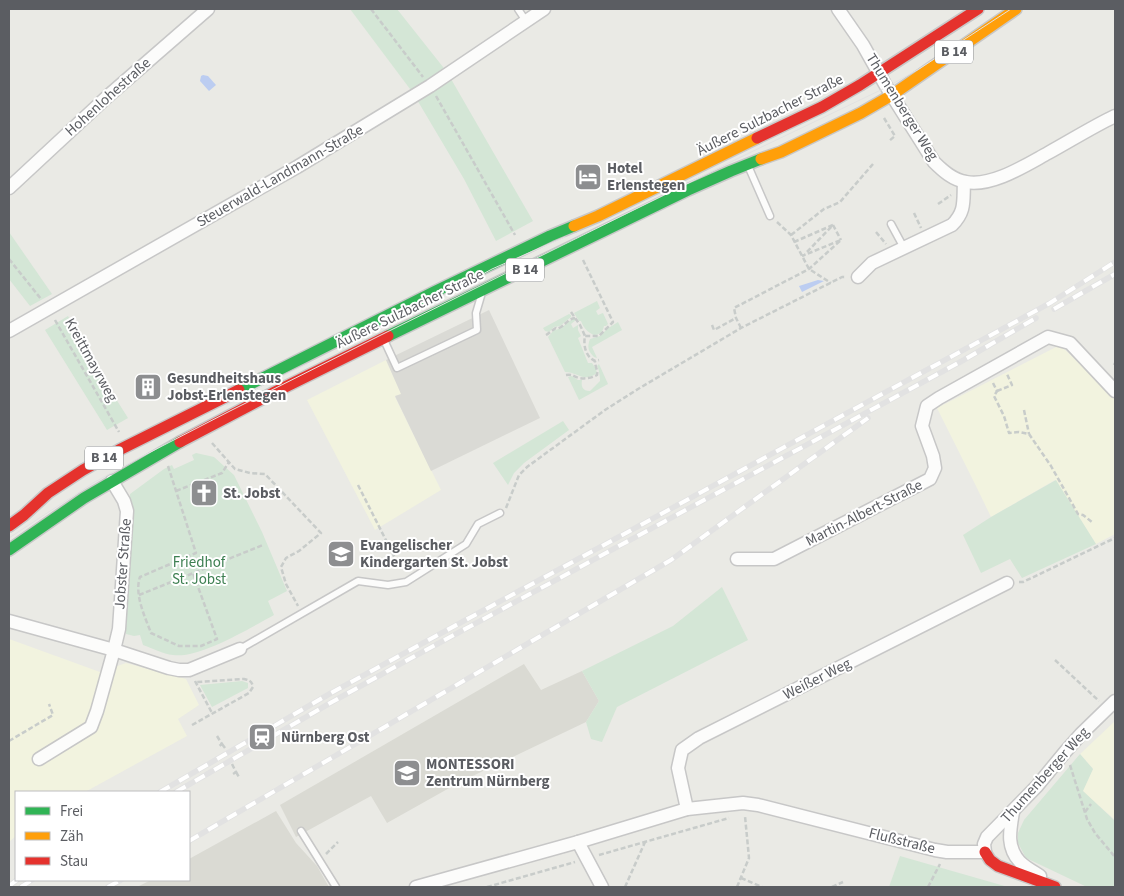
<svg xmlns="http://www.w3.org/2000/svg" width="1124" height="896" font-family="'Source Sans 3',sans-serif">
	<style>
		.commercial { fill: #f2f3df }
		.industrial { fill: #dadad5 }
		.education { fill: #dadad3 }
		.green { fill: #d4e6d6 }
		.water { fill: #bccdf1 }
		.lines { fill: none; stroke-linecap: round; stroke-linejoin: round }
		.lane-casing { stroke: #c7c7c7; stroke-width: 9 }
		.street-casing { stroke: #c7c7c7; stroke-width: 15 }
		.fast-casing { stroke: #c8c8c8; stroke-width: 14 }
		.slow-casing { stroke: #c8c8c8; stroke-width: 14 }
		.jam-casing { stroke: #c8c8c8; stroke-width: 14 }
		.path { stroke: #c8ccca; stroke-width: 2.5; stroke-dasharray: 5 2.5; stroke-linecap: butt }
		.lane { stroke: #fcfcfb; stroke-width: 6 }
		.street { stroke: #fcfcfb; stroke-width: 12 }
		.fast { stroke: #30b455; stroke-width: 11 }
		.slow { stroke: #ff9f0a; stroke-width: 11 }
		.jam { stroke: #e5322d; stroke-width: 11 }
		.tram { stroke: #e2e2e2; stroke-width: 1 }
		.rail-casing { stroke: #e2e2e2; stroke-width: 5.5 }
		.rail { stroke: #fff; stroke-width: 4; stroke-dasharray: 11; stroke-linecap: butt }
		.labels { text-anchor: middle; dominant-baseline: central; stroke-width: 4; stroke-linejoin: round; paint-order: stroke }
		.shield { fill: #fff; stroke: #8c8e91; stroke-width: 1 }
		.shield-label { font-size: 14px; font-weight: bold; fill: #5b5d62 }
		.street-label { font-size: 15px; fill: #5b5d62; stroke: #fff }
		.poi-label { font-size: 15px; font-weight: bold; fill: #5b5d62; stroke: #fff; text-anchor: start }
		.park-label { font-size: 15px; fill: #3d7f51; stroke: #fff }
	</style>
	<rect width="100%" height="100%" fill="#eaeae5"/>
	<!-- commercial -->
	<g class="commercial">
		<polygon points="1060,345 1115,398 1115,534 1096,544 1055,480 991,517 976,486 937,408"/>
		<polygon points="386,360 402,395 395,397 441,490 375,530 307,400"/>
		<polygon points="9,639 100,672 126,663 186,679 199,705 178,719 187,736 85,792 16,792 16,836 9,842"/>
		<polygon points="1115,721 1115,819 1114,819 1082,791 1093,769 1080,754"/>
	</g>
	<!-- industrial -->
	<polygon class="industrial" points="489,310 540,418 431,471 395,396 401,394 386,360"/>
	<!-- education -->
	<g class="education">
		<polygon points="524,664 541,690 582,671 599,701 586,722 460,782 387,823 371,796 296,837 280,805"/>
		<polygon points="276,811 296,843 317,866 329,887 137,887 151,880 189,880 189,859"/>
	</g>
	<!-- green -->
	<g class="green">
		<polygon points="350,9 397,9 447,72 533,221 496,241 464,179 413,93"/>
		<polygon points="9,232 52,294 30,306 9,279"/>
		<path d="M597,301L600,308L596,311L598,315L603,313L608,324L606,326H604C603,332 599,335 594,335C588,333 583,327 581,321H579L574,313Z"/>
		<polygon points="569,314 571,315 571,317 560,326 554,327 549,332 545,331 543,328"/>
		<polygon points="68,316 99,372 128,418 107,430 45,330"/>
		<path d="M573,319H575L576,320L571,324L573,328L578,325V330L581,336L578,338L588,363H592L596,369L597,373C583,383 578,372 565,372L548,337L554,330C563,329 565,323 573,319Z"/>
		<path d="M618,322L622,330L592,347L597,358L594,357C588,351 587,347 590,339L600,336L607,329Z"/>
		<path d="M599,364L608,384L579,400L568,377L572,376L578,380H582C581,386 582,391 590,391L600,381C600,377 599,369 597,366Z"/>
		<polygon points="563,421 569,430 524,463 514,473 508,485 493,463"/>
		<path d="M196,453L214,457L234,475L262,532L287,591L268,601L274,615C250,628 199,659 173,655C163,654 152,648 143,645L140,635L134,636L126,634L125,598L130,494L164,469L172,465L174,469L194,460L192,455Z"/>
		<polygon points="1056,480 1096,544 1022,578 1010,559 981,573 963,535 991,517"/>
		<polygon points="722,587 748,640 617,707 602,742 591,739 586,722 599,701 582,671 673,626"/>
		<polygon points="242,681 248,683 248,688 212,707 200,685"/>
		<polygon points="1080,754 1093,769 1083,791 1114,820 1115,820 1115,887 1087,887 1026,858 1018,843 1018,833 1024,820"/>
		<polygon points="900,856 1008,887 889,887"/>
	</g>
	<!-- water -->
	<g class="water">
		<polygon points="203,75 208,76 216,85 209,91 200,81 201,76"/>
		<polygon points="818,280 824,281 802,292 799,286"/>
	</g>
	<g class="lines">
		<!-- lane casing -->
		<g class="lane-casing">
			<g id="lane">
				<polyline points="518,9 526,21"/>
				<polyline points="749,168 770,216"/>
				<polyline points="891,224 904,248"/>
				<polyline points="384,340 397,368 477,330 476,313 481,296"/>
				<polyline points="240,649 358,581 388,585 406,582 466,544 478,524 500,513"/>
				<polyline points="301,831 336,887"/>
			</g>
		</g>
		<!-- street casing -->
		<g class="street-casing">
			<g id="street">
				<path d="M838,9L863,45L886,86L934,162C943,171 953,180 966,182C992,187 1026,165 1048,153C1070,141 1092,127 1115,116"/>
				<polyline points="9,188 108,96 208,9"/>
				<path d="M858,277L872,263L952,225C966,211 963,201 964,182"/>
				<polyline points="9,331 297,167 430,86 544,9"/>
				<polyline points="737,559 774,559 930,479 935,468 933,456 922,426 927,406 939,398 1048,337 1070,343 1115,391"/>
				<polyline points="9,621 114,650 169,668 179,670 189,670 240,649"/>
				<polyline points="39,759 91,727 97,711 114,650 119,629 127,511 124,501 112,481"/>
				<polyline points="687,809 678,768 682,750 699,738 1007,583"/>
				<path d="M1013,812C1010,830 1006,847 1020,862C1025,867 1034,872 1040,876"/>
				<polyline points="578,842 602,887"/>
				<polyline points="416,887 578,842 687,809 743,803 758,805 935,850 947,852 985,852 984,844 987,837 1037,786 1065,752 1081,734 1115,701"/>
			</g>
		</g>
		<!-- fast casing -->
		<g class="fast-casing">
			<g id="fast">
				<polyline points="388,336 688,190 731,171 761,159"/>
				<polyline points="239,390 434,292 550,236 574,226"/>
				<polyline points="9,550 84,498 180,442"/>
			</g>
		</g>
		<!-- slow casing -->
		<g class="slow-casing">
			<g id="slow">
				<polyline points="761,159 781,152 861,113 892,95 1016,9"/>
				<polyline points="574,226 598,216 757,138"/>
			</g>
		</g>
		<!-- jam casing -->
		<g class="jam-casing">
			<g id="jam">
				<polyline points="757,138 822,107 860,85 978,9"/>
				<polyline points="180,442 273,393 388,336"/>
				<polyline points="9,526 24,515 48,493 83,470 119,450 239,390"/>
				<polyline points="985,852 990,860 998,866 1055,887"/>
			</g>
		</g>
		<!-- path -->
		<g class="path">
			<polyline points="371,9 423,77"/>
			<polyline points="436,96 515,235"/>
			<polyline points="884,118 895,136 889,141"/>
			<polyline points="938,204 951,195"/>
			<polyline points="914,213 921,228"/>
			<polyline points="777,222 791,235 809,269 831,283"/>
			<polyline points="833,225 841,240"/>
			<polyline points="876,232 886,244"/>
			<polyline points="791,235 824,209 840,202 873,164"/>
			<polyline points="794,242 833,225 805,254"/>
			<polyline points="9,259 41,299"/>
			<path d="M583,260L613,322L599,336H585C583,346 586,357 595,361L599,360"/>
			<polyline points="571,312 580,325 585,336"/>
			<polyline points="55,320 119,432"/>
			<polyline points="712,325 714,330 736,318"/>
			<polyline points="741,328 736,318 734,308 809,269 841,240 802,256"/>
			<path d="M546,335C548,334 550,332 553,330C559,325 554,331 561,327C567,323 568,319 575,318"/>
			<polyline points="1114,365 1115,363"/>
			<path d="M566,375C572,374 573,376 579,378C585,379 592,378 597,375C598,370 595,367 595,361"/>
			<polyline points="993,383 997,391 994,396 1004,416 1009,433 1019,432 1029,434 1051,466 1078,514 1083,515 1092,522"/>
			<polyline points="997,391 1012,385 1007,374"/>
			<polyline points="1024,410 1029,434"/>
			<polyline points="212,443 235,469 250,473 265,474 321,533 299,551 286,558 281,567 286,584 298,606"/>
			<path d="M168,466L196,553L140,577C134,594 145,617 151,633L179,646H201L217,639L193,573"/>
			<polyline points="358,485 396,560"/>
			<polyline points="176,491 222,473 229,462"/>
			<polyline points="506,508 519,475 527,467 605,410 638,389 741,328 842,277 846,277"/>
			<polyline points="1019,582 1023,582 1115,538"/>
			<polyline points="139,595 263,545"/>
			<polyline points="1055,660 1099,701"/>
			<polyline points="195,681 212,713"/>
			<path d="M192,725L249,693L253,687C252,681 249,680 244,679L197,682"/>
			<polyline points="217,736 222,744 218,747"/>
			<polyline points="9,741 53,715 49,704"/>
			<polyline points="222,744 225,748"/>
			<polyline points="232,764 236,772 233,774"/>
			<polyline points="1070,765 1087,819 1095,833 1115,857"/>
			<polyline points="236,772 239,777"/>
			<polyline points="1085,812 1091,804"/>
			<polyline points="326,854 338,842"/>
			<polyline points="599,855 729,818"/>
			<polyline points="741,878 762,887"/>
			<polyline points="487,887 575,862"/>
			<polyline points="625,887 645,842"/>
			<polyline points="737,887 749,858 745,816"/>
			<polyline points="832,887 843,882"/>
			<polyline points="928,887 940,864"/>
		</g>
		<!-- lane -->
		<use href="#lane" class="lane"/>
		<!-- street -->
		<use href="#street" class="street"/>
		<!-- fast -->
		<use href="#fast" class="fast"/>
		<!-- slow -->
		<use href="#slow" class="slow"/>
		<!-- jam -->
		<use href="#jam" class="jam"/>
		<!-- tram -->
		<g class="tram">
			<polyline points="430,303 492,269 565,237"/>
			<polyline points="227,405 249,392 307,364"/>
			<polyline points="9,538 93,483 137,459 230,411 381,335 745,155 885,88 919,69 1011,9"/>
		</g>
		<!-- rail casing -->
		<g class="rail-casing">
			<g id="rail">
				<polyline points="1054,309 1115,274"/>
				<polyline points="160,792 331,693 1050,303 1115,262"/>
				<polyline points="176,792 332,702 402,663 962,361 1036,318"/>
				<polyline points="189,841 671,560 868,418"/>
				<polyline points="9,886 17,880"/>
				<polyline points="21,887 32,880"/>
				<polyline points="108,887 121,880"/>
			</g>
		</g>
		<!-- rail -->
		<use href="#rail" class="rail"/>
	</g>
	<!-- icons -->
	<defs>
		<g id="hotel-square" transform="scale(1.4375)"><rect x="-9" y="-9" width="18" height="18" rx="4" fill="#8d8e90" stroke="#fff"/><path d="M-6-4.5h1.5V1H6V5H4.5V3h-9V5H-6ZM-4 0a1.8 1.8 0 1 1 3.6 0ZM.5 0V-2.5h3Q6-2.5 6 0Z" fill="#fff"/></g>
		<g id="building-square" transform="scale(1.4375)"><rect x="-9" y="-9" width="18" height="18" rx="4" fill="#8d8e90" stroke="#fff"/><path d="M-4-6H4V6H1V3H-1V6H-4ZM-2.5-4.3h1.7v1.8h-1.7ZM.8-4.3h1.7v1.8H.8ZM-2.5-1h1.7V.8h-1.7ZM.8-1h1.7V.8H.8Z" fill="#fff"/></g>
		<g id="church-square" transform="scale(1.4375)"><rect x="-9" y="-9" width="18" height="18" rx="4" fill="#8d8e90" stroke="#fff"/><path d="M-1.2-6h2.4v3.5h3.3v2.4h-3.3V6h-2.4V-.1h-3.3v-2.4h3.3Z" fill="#fff"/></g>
		<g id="school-square" transform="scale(1.4375)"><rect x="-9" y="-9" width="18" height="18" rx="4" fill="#8d8e90" stroke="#fff"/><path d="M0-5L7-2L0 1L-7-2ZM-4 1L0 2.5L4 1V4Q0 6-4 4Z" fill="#fff"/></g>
		<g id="station-square" transform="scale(1.4375)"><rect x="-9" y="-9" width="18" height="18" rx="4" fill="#8d8e90" stroke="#fff"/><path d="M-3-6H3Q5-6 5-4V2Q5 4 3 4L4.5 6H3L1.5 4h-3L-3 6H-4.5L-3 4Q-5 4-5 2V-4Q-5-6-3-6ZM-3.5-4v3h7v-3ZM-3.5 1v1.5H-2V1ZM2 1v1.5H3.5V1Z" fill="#fff"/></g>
	</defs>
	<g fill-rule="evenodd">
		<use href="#hotel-square" x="588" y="177"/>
		<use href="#building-square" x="148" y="387"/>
		<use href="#church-square" x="204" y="493"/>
		<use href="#school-square" x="341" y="554"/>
		<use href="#station-square" x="262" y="737"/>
		<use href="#school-square" x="407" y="773"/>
	</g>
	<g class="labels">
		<!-- shield labels -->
		<g class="shield">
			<rect x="935" y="40.5" width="38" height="23" rx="4"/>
			<rect x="506" y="258.5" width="38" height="23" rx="4"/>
			<rect x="85" y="446.5" width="38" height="23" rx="4"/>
		</g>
		<g class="shield-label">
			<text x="954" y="52">B 14</text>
			<text x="525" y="270">B 14</text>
			<text x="104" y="458">B 14</text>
		</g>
		<!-- street labels -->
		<g class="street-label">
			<text transform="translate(108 97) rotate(-42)">Hohenlohestraße</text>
			<text transform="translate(902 107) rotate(58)">Thumenberger Weg</text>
			<text transform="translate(770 115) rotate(-27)">Äußere Sulzbacher Straße</text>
			<text transform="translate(280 176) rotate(-30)">Steuerwald-Landmann-Straße</text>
			<text transform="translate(410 309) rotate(-26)">Äußere Sulzbacher Straße</text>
			<text transform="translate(91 360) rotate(61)">Kreittmayrweg</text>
			<text transform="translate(864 513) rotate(-27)">Martin-Albert-Straße</text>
			<text transform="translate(123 564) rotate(-86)">Jobster Straße</text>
			<text transform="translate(817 679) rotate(-27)">Weißer Weg</text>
			<text transform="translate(1045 775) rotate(-48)">Thumenberger Weg</text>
			<text transform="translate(902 841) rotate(14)">Flußstraße</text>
		</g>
		<!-- poi labels -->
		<g class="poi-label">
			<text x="607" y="168">Hotel<tspan x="607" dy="17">Erlenstegen</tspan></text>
			<text x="167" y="378">Gesundheitshaus<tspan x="167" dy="17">Jobst-Erlenstegen</tspan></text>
			<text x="223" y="493">St. Jobst</text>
			<text x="360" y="545">Evangelischer<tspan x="360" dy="17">Kindergarten St. Jobst</tspan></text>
			<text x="281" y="737">Nürnberg Ost</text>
			<text x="426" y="764">MONTESSORI<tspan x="426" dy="17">Zentrum Nürnberg</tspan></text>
		</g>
		<!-- park labels -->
		<g class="park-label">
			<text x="199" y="562">Friedhof<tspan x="199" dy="17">St. Jobst</tspan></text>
		</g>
	</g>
	<!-- border -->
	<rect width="1124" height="896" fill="none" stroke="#5b5d62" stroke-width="20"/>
	<!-- legend -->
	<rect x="15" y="791" width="175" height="90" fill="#ffffff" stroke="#bdbec0"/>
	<rect x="25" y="807" width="25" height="8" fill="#30b455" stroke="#bdbec0"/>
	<text x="60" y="816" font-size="15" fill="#5b5d62">Frei</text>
	<rect x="25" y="832" width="25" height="8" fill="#ff9f0a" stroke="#bdbec0"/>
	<text x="60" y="841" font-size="15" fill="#5b5d62">Zäh</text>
	<rect x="25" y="857" width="25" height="8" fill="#e5322d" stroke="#bdbec0"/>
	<text x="60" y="866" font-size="15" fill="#5b5d62">Stau</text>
</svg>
